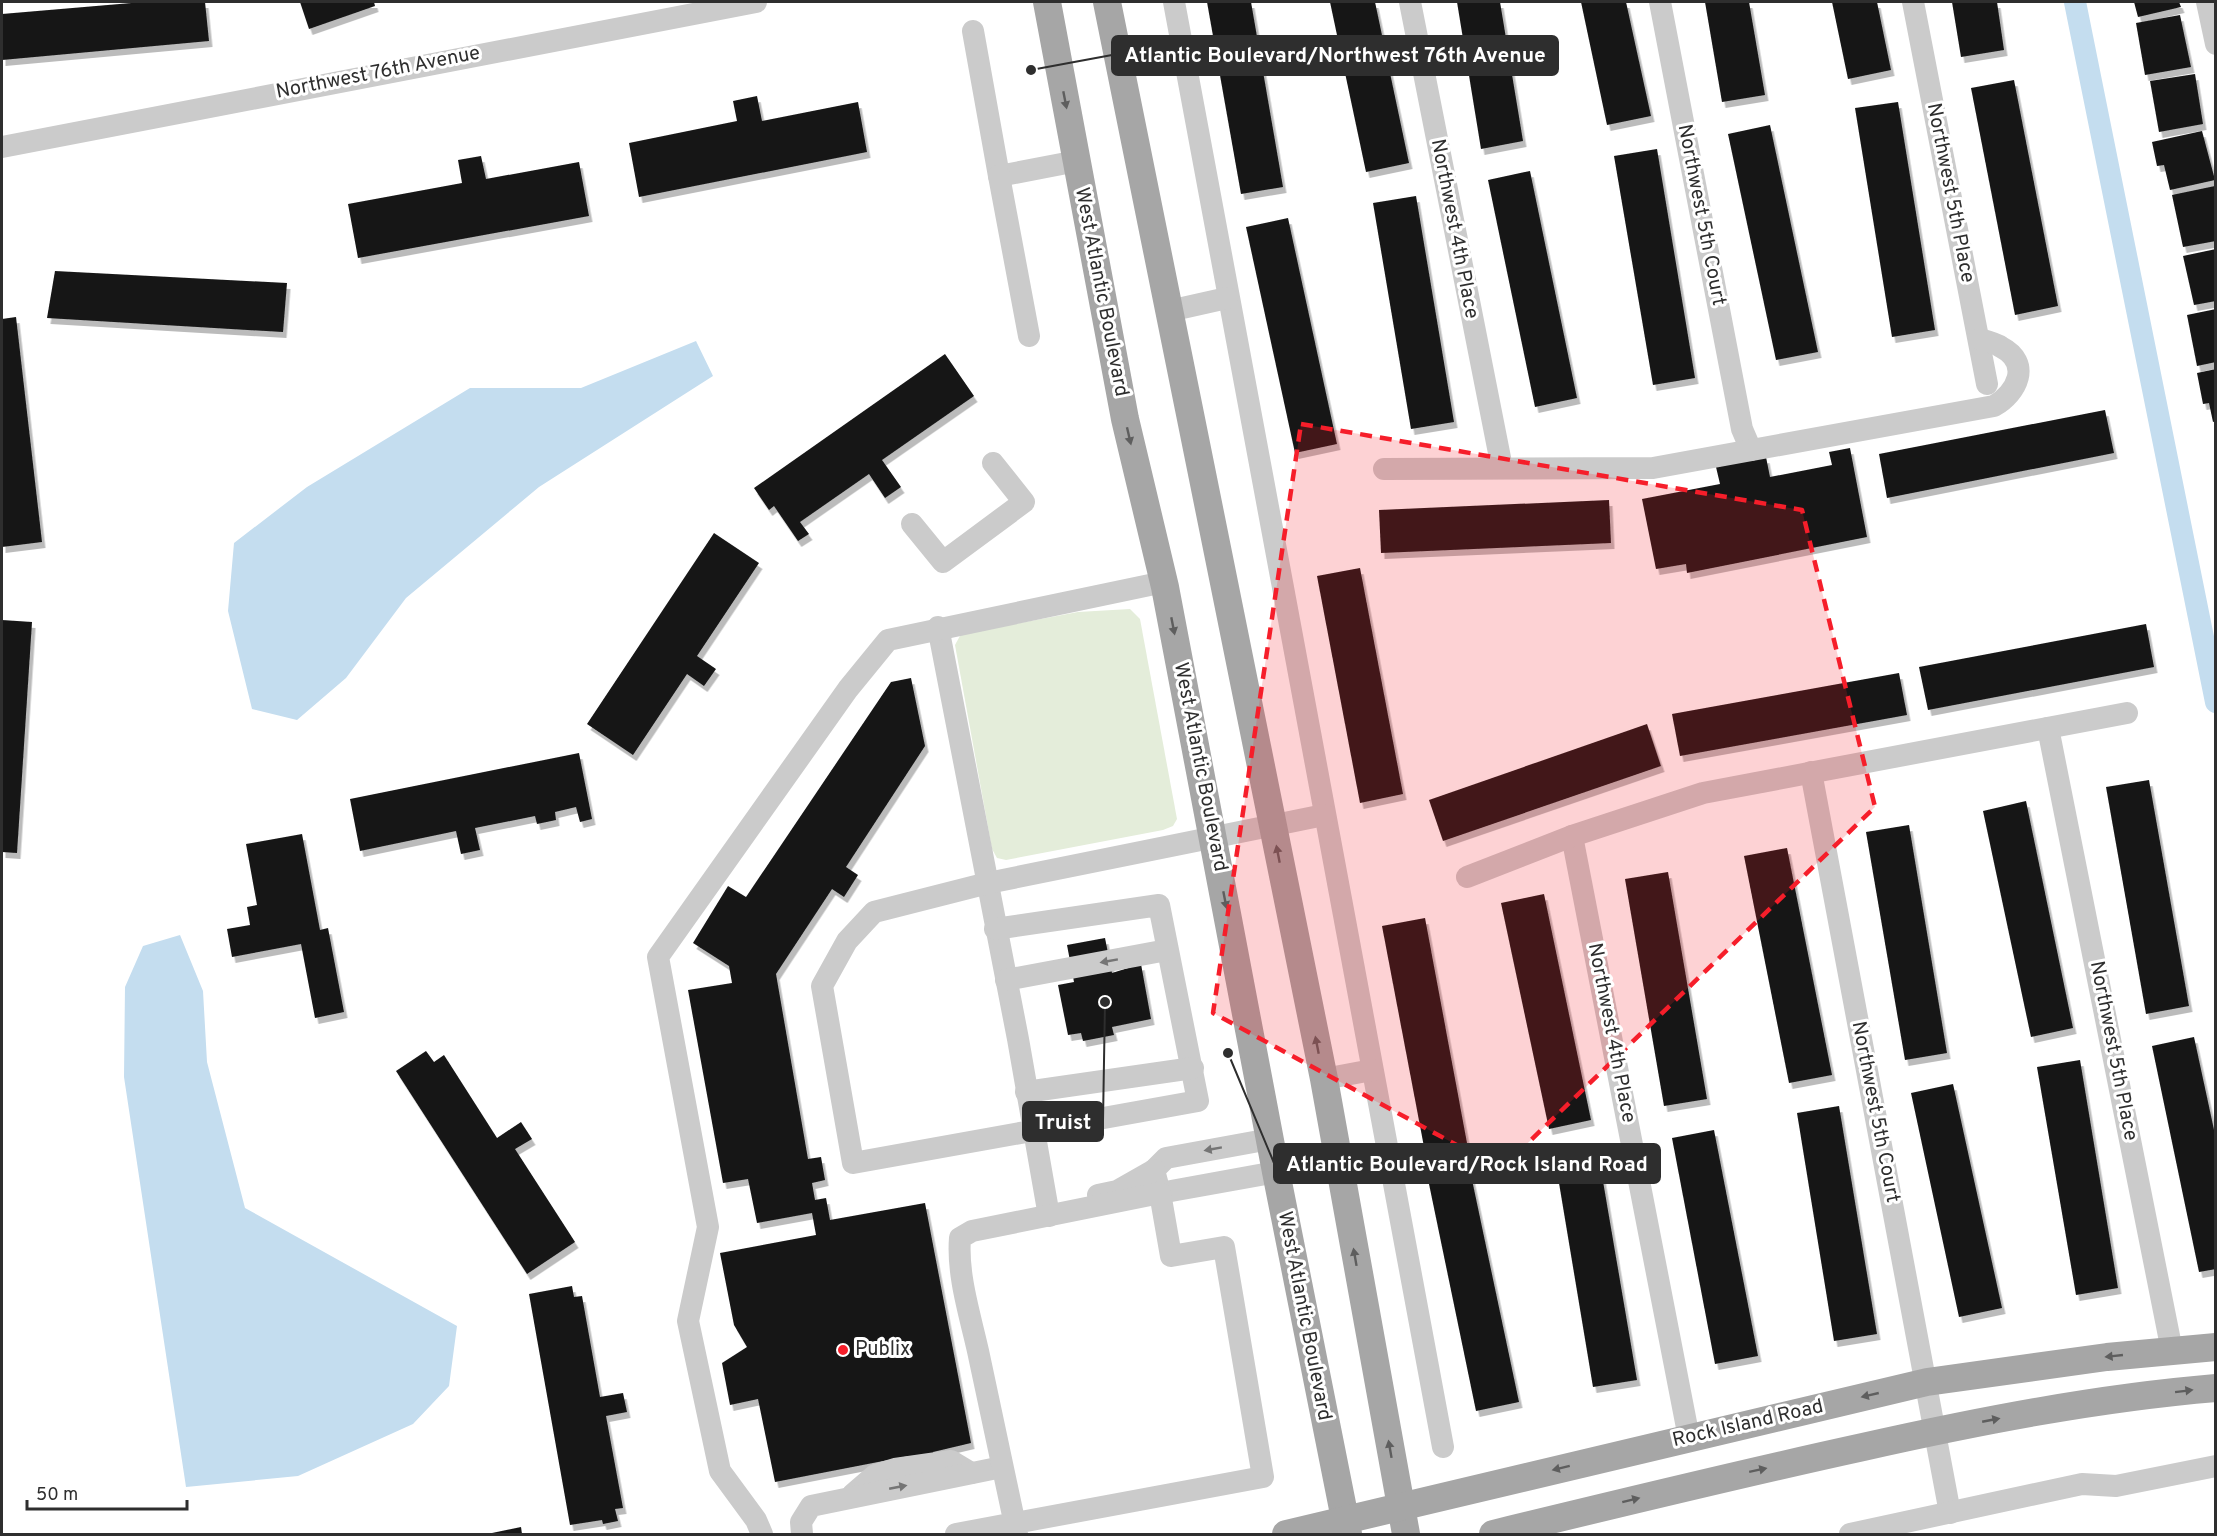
<svg xmlns="http://www.w3.org/2000/svg" width="2217" height="1536" font-family="Overpass,sans-serif">
	<style>
		.green { fill: #e4edda }
		.water { fill: #c4ddef }
		.lines { fill: none; stroke-linecap: round; stroke-linejoin: round }
		.canal { stroke: #c4ddef; stroke-width: 22 }
		.building { fill: #151515; filter: url(#shadow) }
		.minor { stroke: #cbcbcb; stroke-width: 22 }
		.major { stroke: #a6a6a6; stroke-width: 28 }
		.oneway { fill: #5e5e5e }
		.oneway2 { fill: #757575 }
		.marked { fill: #f61e2a; fill-opacity: 0.2; stroke: #f61e2a; stroke-width: 4.5; stroke-dasharray: 12 8; stroke-linejoin: round }
		.poi-dot { fill: #f61e2a; stroke: #fff; stroke-width: 2 }
		.labels { text-anchor: middle; dominant-baseline: central; stroke-width: 6; stroke-linejoin: round; paint-order: stroke }
		.street-label { font-size: 20px; fill: #2e2e2e; stroke: #fff }
		.poi-label { font-size: 20px; fill: #2e2e2e; stroke: #fff; text-anchor: start }
		.leader { fill: none; stroke: #2e2e2e; stroke-width: 2 }
		.callout-dot { fill: #2e2e2e; stroke: #fff; stroke-width: 2 }
		.callout { fill: #2e2e2e; stroke: #2e2e2e; stroke-width: 2 }
		.callout-label { font-size: 21px; text-anchor: middle; font-weight: bold; fill: #fff }
	</style>
	<defs>
		<filter id="shadow"><feDropShadow dx="3.5" dy="6" stdDeviation="0" flood-color="#0004"/></filter>
	</defs>
	<rect width="100%" height="100%" fill="#fff"/>
	<!-- green -->
	<polygon class="green" points="1130,609 1140,619 1177,819 1173,826 1163,830 1006,860 997,858 992,849 955,645 961,634 1078,612"/>
	<!-- water -->
	<g class="water">
		<polygon points="696,341 713,376 539,487 406,598 346,678 297,720 252,709 228,611 234,543 307,487 470,388 581,388"/>
		<polygon points="180,935 203,991 207,1062 245,1208 457,1326 449,1386 413,1424 298,1476 186,1487 124,1077 125,987 143,946"/>
	</g>
	<g class="lines">
		<!-- canal -->
		<polyline class="canal" points="2075,2 2216,702"/>
	</g>
	<!-- building -->
	<g class="building">
		<polygon points="143,2 205,2 209,41 2,60 2,14"/>
		<polygon points="300,2 374,2 375,6 309,29"/>
		<polygon points="1207,2 1251,2 1283,187 1241,194"/>
		<polygon points="1330,2 1375,2 1409,163 1366,172"/>
		<polygon points="1457,2 1500,2 1523,141 1481,149"/>
		<polygon points="1581,2 1626,2 1651,116 1607,125"/>
		<polygon points="1705,2 1749,2 1765,95 1722,102"/>
		<polygon points="1832,2 1877,2 1891,70 1848,79"/>
		<polygon points="1952,2 1997,2 2004,50 1961,57"/>
		<polygon points="2134,2 2179,2 2181,7 2138,17"/>
		<polygon points="2180,15 2191,67 2145,75 2136,23"/>
		<polygon points="2195,74 2203,124 2159,132 2150,81"/>
		<polygon points="2014,80 2058,306 2015,315 1971,88"/>
		<polygon points="757,96 762,121 858,102 867,152 639,197 629,143 737,121 733,101"/>
		<polygon points="1898,102 1935,330 1892,337 1855,108"/>
		<polygon points="1770,125 1818,352 1776,360 1728,134"/>
		<polygon points="2202,131 2215,180 2170,190 2164,165 2157,166 2152,142"/>
		<polygon points="1657,149 1695,378 1653,385 1614,156"/>
		<polygon points="481,156 486,179 579,162 589,216 358,258 348,204 462,183 458,160"/>
		<polygon points="1530,171 1577,398 1535,407 1488,180"/>
		<polygon points="2215,186 2216,241 2183,247 2172,195"/>
		<polygon points="1416,196 1454,422 1411,429 1373,203"/>
		<polygon points="1288,218 1337,444 1295,453 1246,227"/>
		<polygon points="2216,249 2216,301 2194,305 2183,256"/>
		<polygon points="55,271 287,283 283,332 47,318"/>
		<polygon points="2216,309 2216,362 2197,366 2187,315"/>
		<polygon points="16,317 42,542 2,547 2,319"/>
		<polygon points="945,354 974,396 882,460 901,487 885,498 869,474 800,522 809,534 798,541 774,506 769,510 754,488"/>
		<polygon points="2216,369 2216,421 2213,422 2209,403 2203,404 2197,373"/>
		<polygon points="2105,410 2114,453 1887,498 1879,454"/>
		<polygon points="1850,448 1867,537 1687,573 1686,564 1656,569 1642,499 1720,484 1716,467 1766,457 1770,477 1832,465 1829,452"/>
		<polygon points="1609,500 1611,543 1381,553 1379,510"/>
		<polygon points="714,533 759,563 697,656 716,669 704,686 687,674 633,755 587,724"/>
		<polygon points="1360,568 1403,794 1360,803 1317,576"/>
		<polygon points="2,620 32,622 17,853 2,852"/>
		<polygon points="2146,624 2154,667 1928,710 1919,667"/>
		<polygon points="1899,673 1907,715 1680,756 1672,714"/>
		<polygon points="911,678 925,746 846,867 858,875 844,897 832,889 776,974 808,1159 821,1157 825,1180 812,1183 815,1200 826,1198 830,1220 925,1203 971,1443 933,1452 937,1468 909,1456 775,1482 758,1399 730,1405 722,1363 747,1347 734,1325 720,1253 816,1235 812,1213 757,1223 748,1179 723,1183 688,990 732,983 729,966 693,943 728,886 746,897 891,682"/>
		<polygon points="1647,724 1661,766 1443,841 1429,800"/>
		<polygon points="579,753 592,819 580,822 576,807 555,812 556,820 537,824 535,816 475,828 480,850 461,854 456,831 360,851 350,799"/>
		<polygon points="2149,780 2189,1006 2146,1014 2106,787"/>
		<polygon points="2026,801 2073,1028 2031,1037 1983,811"/>
		<polygon points="1909,825 1947,1053 1905,1060 1866,832"/>
		<polygon points="302,834 320,930 328,928 344,1012 315,1018 301,944 232,957 227,929 250,925 247,907 257,905 246,844"/>
		<polygon points="1787,848 1832,1075 1789,1083 1744,856"/>
		<polygon points="1668,872 1707,1099 1664,1106 1625,879"/>
		<polygon points="1544,894 1591,1120 1549,1129 1501,903"/>
		<polygon points="1425,918 1467,1143 1425,1152 1382,926"/>
		<polygon points="1105,938 1112,973 1141,964 1151,1019 1112,1027 1114,1035 1083,1041 1081,1033 1068,1035 1058,985 1074,982 1067,945"/>
		<polygon points="2194,1037 2216,1139 2216,1269 2199,1272 2152,1046"/>
		<polygon points="426,1051 434,1062 444,1055 497,1138 521,1122 532,1139 515,1149 575,1242 527,1274 396,1071"/>
		<polygon points="2080,1060 2118,1288 2076,1295 2037,1067"/>
		<polygon points="1953,1084 2002,1308 1959,1317 1911,1093"/>
		<polygon points="1839,1106 1877,1334 1834,1341 1797,1113"/>
		<polygon points="1714,1130 1758,1356 1715,1364 1672,1138"/>
		<polygon points="1598,1152 1637,1380 1593,1387 1555,1159"/>
		<polygon points="1471,1175 1519,1402 1476,1411 1429,1184"/>
		<polygon points="572,1286 574,1297 582,1296 600,1397 623,1393 627,1412 606,1416 623,1508 615,1509 618,1521 603,1524 602,1520 570,1525 529,1294"/>
		<polygon points="521,1527 522,1534 492,1534 492,1533"/>
	</g>
	<g class="lines">
		<!-- minor -->
		<g class="minor">
			<polyline points="1174,2 1443,1447"/>
			<polyline points="1410,2 1502,468"/>
			<polyline points="1660,2 1742,429 1751,450"/>
			<polyline points="1913,2 1987,384"/>
			<polyline points="2207,2 2216,44"/>
			<polyline points="973,31 999,176 1077,161"/>
			<polyline points="2,147 756,2"/>
			<polyline points="999,176 1029,336"/>
			<polyline points="1169,311 1227,298"/>
			<path d="M1384,469L1653,468L1994,406C2017,393 2032,363 2001,347C1995,343 1986,341 1979,339"/>
			<polyline points="912,524 943,562 1024,502 993,463"/>
			<polyline points="938,627 1018,1039 1049,1216"/>
			<polyline points="2048,728 2172,1351"/>
			<polyline points="1811,772 1950,1513"/>
			<polyline points="1572,836 1689,1438"/>
			<polyline points="1467,877 1572,836 1703,793 2127,713"/>
			<polyline points="995,929 1159,905 1198,1101 853,1163 822,986 847,941 874,912 988,883 1324,815"/>
			<polyline points="1006,980 1167,950"/>
			<polyline points="1324,1079 1372,1070"/>
			<polyline points="1026,1092 1193,1068"/>
			<polyline points="1270,1139 1166,1158 1154,1170 1160,1193 1276,1172"/>
			<polyline points="1098,1195 1117,1191 1154,1170"/>
			<polyline points="853,1494 875,1475 895,1469 951,1461 971,1473"/>
			<polyline points="762,1534 756,1520 720,1471 688,1321 708,1227 658,957 848,689 888,640 1164,582"/>
			<polyline points="802,1534 801,1522 811,1506 997,1468"/>
			<path d="M956,1534L1263,1477L1224,1247L1171,1256L1160,1193L972,1231L960,1238C957,1275 970,1315 978,1351C991,1412 1004,1473 1017,1534"/>
			<polyline points="1850,1534 2082,1484 2116,1486 2216,1466"/>
		</g>
		<!-- major -->
		<g class="major">
			<polyline points="1047,2 1125,419 1165,587 1276,1172 1348,1534"/>
			<polyline points="1107,2 1324,1079 1406,1534"/>
			<polyline points="1286,1534 1927,1382 2107,1357 2216,1347"/>
			<path d="M1493,1534C1616,1504 1739,1474 1863,1447C1979,1421 2097,1398 2216,1388"/>
		</g>
	</g>
	<!-- one-way arrows -->
	<defs><path id="oneway-solid" d="M-6-.8H1V-3.2L6.5 0L1 3.2V.8H-6Z" transform="scale(1.5)"/></defs>
	<g class="oneway">
		<use href="#oneway-solid" transform="translate(1065 100) rotate(79)"/>
		<use href="#oneway-solid" transform="translate(1129 436) rotate(77)"/>
		<use href="#oneway-solid" transform="translate(1173 626) rotate(79)"/>
		<use href="#oneway-solid" transform="translate(1278 854) rotate(-101)"/>
		<use href="#oneway-solid" transform="translate(1225 900) rotate(79)"/>
		<use href="#oneway-solid" transform="translate(1317 1045) rotate(-101)"/>
		<use href="#oneway-solid" transform="translate(1355 1257) rotate(-100)"/>
		<use href="#oneway-solid" transform="translate(2114 1356) rotate(174)"/>
		<use href="#oneway-solid" transform="translate(2184 1391) rotate(-7)"/>
		<use href="#oneway-solid" transform="translate(1870 1395) rotate(167)"/>
		<use href="#oneway-solid" transform="translate(1991 1420) rotate(-11)"/>
		<use href="#oneway-solid" transform="translate(1390 1449) rotate(-100)"/>
		<use href="#oneway-solid" transform="translate(1561 1468) rotate(166)"/>
		<use href="#oneway-solid" transform="translate(1758 1470) rotate(-12)"/>
		<use href="#oneway-solid" transform="translate(1631 1500) rotate(-14)"/>
	</g>
	<g class="oneway2">
		<use href="#oneway-solid" transform="translate(1109 961) rotate(170)"/>
		<use href="#oneway-solid" transform="translate(1213 1149) rotate(170)"/>
		<use href="#oneway-solid" transform="translate(898 1487) rotate(-11)"/>
	</g>
	<!-- marked area -->
	<path class="marked" d="M1301,424L1802,510L1875,807L1501,1169L1213,1013Z"/>
	<!-- markers -->
	<circle class="poi-dot" cx="843" cy="1350" r="6"/>
	<g class="labels">
		<!-- street labels -->
		<g class="street-label">
			<text transform="translate(378 73) rotate(-11)">Northwest 76th Avenue</text>
			<text transform="translate(1950 193) rotate(79)">Northwest 5th Place</text>
			<text transform="translate(1701 215) rotate(79)">Northwest 5th Court</text>
			<text transform="translate(1454 229) rotate(79)">Northwest 4th Place</text>
			<text transform="translate(1101 292) rotate(79)">West Atlantic Boulevard</text>
			<text transform="translate(1200 767) rotate(79)">West Atlantic Boulevard</text>
			<text transform="translate(1611 1033) rotate(79)">Northwest 4th Place</text>
			<text transform="translate(2113 1051) rotate(79)">Northwest 5th Place</text>
			<text transform="translate(1875 1112) rotate(79)">Northwest 5th Court</text>
			<text transform="translate(1304 1316) rotate(79)">West Atlantic Boulevard</text>
			<text transform="translate(1748 1424) rotate(-13)">Rock Island Road</text>
		</g>
		<!-- poi labels -->
		<g class="poi-label">
			<text x="855" y="1350">Publix</text>
		</g>
	</g>
	<!-- callouts -->
	<path class="leader" d="M1031 70L1112 55M1105 1002L1103 1121M1228 1053L1274 1163"/>
	<g class="callout-dot">
		<circle cx="1031" cy="70" r="6"/>
		<circle cx="1105" cy="1002" r="6"/>
		<circle cx="1228" cy="1053" r="6"/>
	</g>
	<g class="callout">
		<rect x="1112" y="36" width="446" height="39" rx="6"/>
		<rect x="1023" y="1102" width="80" height="39" rx="6"/>
		<rect x="1274" y="1144" width="386" height="39" rx="6"/>
	</g>
	<g class="callout-label">
		<text x="1335" y="62">Atlantic Boulevard/Northwest 76th Avenue</text>
		<text x="1063" y="1129">Truist</text>
		<text x="1467" y="1171">Atlantic Boulevard/Rock Island Road</text>
	</g>
	<!-- border -->
	<rect width="2217" height="1536" fill="none" stroke="#2e2e2e" stroke-width="6"/>
	<!-- scale -->
	<path d="M27 1500v9h160v-9" fill="none" stroke="#2e2e2e" stroke-width="3"/>
	<text x="36" y="1500" font-size="18" fill="#2e2e2e" stroke="#ffffff" stroke-width="4.5" paint-order="stroke">50 m</text>
</svg>
